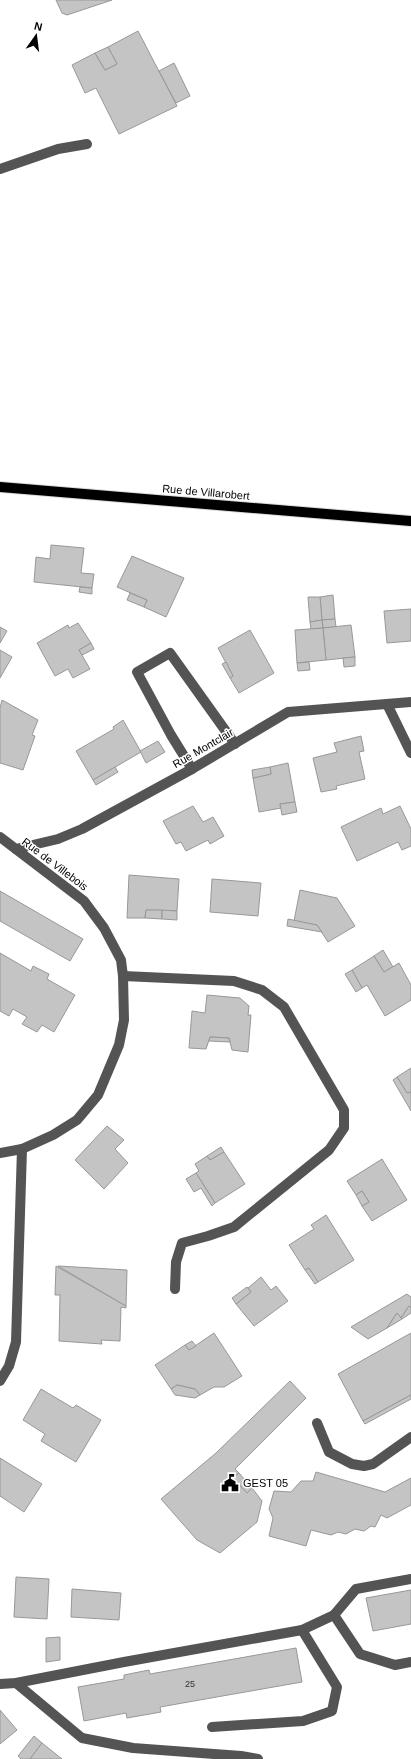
<svg xmlns="http://www.w3.org/2000/svg" width="411" height="1759" font-family="Helvetica,sans-serif">
	<style>
		.building { fill: #c4c4c4; stroke: #989898 }
		.lines { fill: none; stroke-linecap: round; stroke-linejoin: round }
		.major-casing { stroke: #dbdbdb; stroke-width: 12 }
		.minor { stroke: #545454; stroke-width: 10 }
		.major { stroke: #000; stroke-width: 10 }
		.labels { text-anchor: middle; dominant-baseline: central; stroke-width: 3; stroke-linejoin: round; paint-order: stroke }
		.number-label { font-size: 9px; fill: #313131 }
		.street-label { font-size: 11px; fill: #000; stroke: #fff }
		.poi-label { font-size: 11px; fill: #000; stroke: #fff; text-anchor: start }
	</style>
	<rect width="100%" height="100%" fill="#fff"/>
	<!-- building -->
	<g class="building">
		<polygon points="56,0 112,0 67,15 62,13"/>
		<polygon points="138,31 177,106 119,134 96,88 85,93 72,65 95,53 105,70 117,64 108,47"/>
		<polygon points="108,47 117,64 105,70 95,53"/>
		<polygon points="174,63 190,96 176,103 159,71"/>
		<polygon points="51,545 84,548 81,573 94,574 92,588 34,582 36,557 50,559"/>
		<polygon points="132,556 184,578 166,617 144,607 147,600 117,587"/>
		<polygon points="80,587 92,588 92,594 79,592"/>
		<polygon points="130,593 147,600 144,607 127,600"/>
		<polygon points="333,595 335,619 322,620 320,597"/>
		<polygon points="308,597 320,597 322,620 310,622"/>
		<polygon points="411,609 411,641 387,643 384,611"/>
		<polygon points="335,619 336,627 323,628 322,620"/>
		<polygon points="322,620 323,628 311,629 310,622"/>
		<polygon points="78,623 91,643 79,650 90,669 73,678 68,669 55,676 37,643 68,625 69,628"/>
		<polygon points="351,625 355,657 326,660 323,628"/>
		<polygon points="0,627 7,631 0,643"/>
		<polygon points="323,628 326,660 297,663 295,630"/>
		<polygon points="250,630 274,673 239,693 230,678 233,676 218,648"/>
		<polygon points="91,643 94,649 82,655 79,650"/>
		<polygon points="0,650 12,657 0,678"/>
		<polygon points="355,657 355,666 344,667 343,658"/>
		<polygon points="226,662 233,676 230,678 222,664"/>
		<polygon points="309,662 310,670 298,671 297,663"/>
		<polygon points="2,700 38,720 32,735 35,736 23,770 0,763 0,708"/>
		<polygon points="123,720 141,752 93,780 76,751 114,729 113,727"/>
		<polygon points="361,736 364,751 359,752 365,779 336,786 337,789 321,792 313,758 337,752 334,743"/>
		<polygon points="158,741 165,752 146,763 140,751"/>
		<polygon points="288,763 295,802 280,804 281,808 259,812 253,778 271,774 270,767"/>
		<polygon points="115,767 118,772 96,785 93,780"/>
		<polygon points="270,767 271,774 253,778 252,770"/>
		<polygon points="295,802 297,812 282,815 280,804"/>
		<polygon points="193,806 203,822 213,817 224,836 210,844 208,840 186,851 181,842 176,844 163,821"/>
		<polygon points="400,806 411,829 411,846 402,850 398,842 357,861 341,827 381,808 383,814"/>
		<polygon points="129,875 179,879 177,911 146,910 145,918 127,918"/>
		<polygon points="212,879 261,883 258,916 210,912"/>
		<polygon points="300,890 337,898 355,926 328,942 317,925 294,921"/>
		<polygon points="0,891 83,939 70,961 0,921"/>
		<polygon points="146,910 162,910 162,919 145,918"/>
		<polygon points="162,910 177,911 177,920 162,919"/>
		<polygon points="288,919 317,925 322,932 287,926"/>
		<polygon points="383,950 393,967 384,972 374,956"/>
		<polygon points="0,953 31,971 33,966 49,974 47,979 75,995 54,1032 42,1025 37,1032 22,1024 27,1017 13,1009 9,1016 0,1011"/>
		<polygon points="374,956 384,972 399,963 411,985 411,1000 385,1016 367,985 362,988 352,970"/>
		<polygon points="352,970 362,988 356,992 345,974"/>
		<polygon points="207,995 240,998 249,1006 248,1015 251,1015 248,1052 232,1050 229,1038 210,1037 206,1049 189,1048 192,1011 205,1013"/>
		<polygon points="210,1037 229,1038 230,1042 209,1041"/>
		<polygon points="411,1068 411,1092 407,1093 397,1077"/>
		<polygon points="397,1077 407,1093 411,1092 411,1111 393,1080"/>
		<polygon points="107,1126 124,1140 115,1149 128,1163 104,1189 75,1160"/>
		<polygon points="221,1147 224,1152 210,1160 207,1156"/>
		<polygon points="224,1152 245,1184 215,1203 196,1173 199,1171 195,1164 207,1156 210,1160"/>
		<polygon points="382,1159 407,1200 372,1221 362,1206 369,1202 362,1191 356,1195 347,1181"/>
		<polygon points="196,1173 215,1203 212,1206 201,1188 194,1192 186,1179"/>
		<polygon points="362,1191 369,1202 362,1206 356,1195"/>
		<polygon points="326,1215 354,1260 318,1282 309,1268 305,1270 289,1245 314,1229 311,1225"/>
		<polygon points="56,1266 126,1306 126,1308 121,1307 120,1341 101,1340 102,1344 59,1341 60,1295 55,1295"/>
		<polygon points="58,1266 127,1270 126,1306"/>
		<polygon points="309,1268 318,1282 315,1284 305,1270"/>
		<polygon points="261,1277 271,1290 276,1286 288,1301 254,1326 236,1304 251,1292 248,1288"/>
		<polygon points="247,1287 251,1292 236,1304 232,1298"/>
		<polygon points="407,1294 411,1297 411,1308 409,1306 401,1318 397,1313 387,1328 368,1339 351,1327"/>
		<polygon points="409,1306 411,1308 411,1313 402,1319 401,1318"/>
		<polygon points="397,1313 402,1319 387,1328"/>
		<polygon points="214,1333 242,1376 224,1387 214,1387 200,1395 195,1389 177,1385 171,1389 155,1365 185,1345 189,1350"/>
		<polygon points="411,1333 411,1395 363,1421 338,1374"/>
		<polygon points="192,1341 196,1346 189,1350 185,1345"/>
		<polygon points="290,1381 306,1398 235,1469 239,1473 233,1478 247,1493 252,1488 262,1501 257,1522 220,1553 197,1540 161,1499 216,1453"/>
		<polygon points="177,1385 195,1389 200,1395 195,1398 175,1395 171,1389"/>
		<polygon points="41,1389 73,1408 76,1405 101,1420 76,1462 41,1441 45,1434 23,1420"/>
		<polygon points="411,1395 411,1399 365,1424 363,1421"/>
		<polygon points="0,1458 42,1484 24,1512 0,1496"/>
		<polygon points="316,1472 385,1492 411,1478 411,1505 387,1518 381,1515 375,1527 371,1526 364,1531 355,1529 346,1534 338,1532 331,1535 311,1530 306,1546 269,1536 273,1518 269,1509 274,1491 291,1492 301,1481 313,1481"/>
		<polygon points="239,1473 252,1488 247,1493 233,1478"/>
		<polygon points="16,1577 49,1579 47,1619 14,1617"/>
		<polygon points="72,1589 121,1593 119,1620 71,1617"/>
		<polygon points="411,1590 411,1624 373,1631 366,1598"/>
		<polygon points="60,1637 60,1660 46,1662 46,1638"/>
		<polygon points="296,1648 302,1682 160,1707 161,1712 127,1718 126,1713 84,1721 78,1687 124,1679 124,1675 149,1670 150,1674"/>
		<polygon points="0,1710 17,1730 0,1744"/>
		<polygon points="34,1736 42,1743 30,1759 21,1759 18,1756"/>
		<polygon points="42,1743 62,1759 30,1759"/>
	</g>
	<g class="lines">
		<!-- major casing -->
		<g class="major-casing">
			<polyline id="major" points="0,487 411,521"/>
		</g>
		<!-- minor -->
		<g class="minor">
			<polyline points="0,169 58,149 87,144"/>
			<polyline points="387,704 411,753"/>
			<polyline points="192,769 171,735 137,672 170,653 235,744"/>
			<polyline points="0,837 84,901 104,928 121,960 123,976 124,1020 119,1045 98,1095 77,1120 53,1135 22,1149 0,1153"/>
			<polyline points="16,849 58,839 82,829 192,769 288,712 411,702"/>
			<polyline points="123,976 234,981 262,990 284,1007 344,1110 344,1128 329,1150 234,1227 208,1236 182,1243 176,1262 175,1289"/>
			<polyline points="0,1381 9,1366 16,1342 22,1149"/>
			<polyline points="317,1423 329,1452 352,1464 364,1466 373,1464 411,1437"/>
			<polyline points="334,1615 360,1654 395,1665 411,1662"/>
			<polyline points="16,1683 82,1738 133,1748 241,1756 258,1759"/>
			<polyline points="0,1684 16,1683 124,1662 302,1630 334,1615 356,1589 411,1579"/>
			<polyline points="212,1727 303,1721 332,1711 337,1687 302,1630"/>
		</g>
		<!-- major -->
		<use href="#major" class="major"/>
	</g>
	<!-- icons -->
	<defs>
		<g id="civic-bare" transform="scale(1.38)"><path d="M-.6-6.5H3V-4.5H.6V-3L4-1V1h2V6H-6V1h2V-1L-.6-3ZM-1.2 2.5V6h2.4V2.5Z" fill="#000" stroke="#fff" stroke-width="2.5" paint-order="stroke"/></g>
	</defs>
	<g fill-rule="evenodd">
		<use href="#civic-bare" x="230" y="1483"/>
	</g>
	<g class="labels">
		<!-- number labels -->
		<g class="number-label">
			<text x="190" y="1684">25</text>
		</g>
		<!-- street labels -->
		<g class="street-label">
			<text transform="translate(206 492) rotate(5)">Rue de Villarobert</text>
			<text transform="translate(203 748) rotate(-30)">Rue Montclair</text>
			<text transform="translate(55 864) rotate(37)">Rue de Villebois</text>
		</g>
		<!-- poi labels -->
		<g class="poi-label">
			<text x="243" y="1483">GEST 05</text>
		</g>
	</g>
	<!-- north arrow -->
	<g transform="translate(36 36) rotate(14)" stroke="#ffffff" stroke-width="3" paint-order="stroke">
	<path d="M0-3L7 15L0 10L-7 15Z" fill="#000000"/>
	<text y="-6" font-size="11" font-weight="bold" text-anchor="middle" fill="#000000">N</text>
	</g>
</svg>
